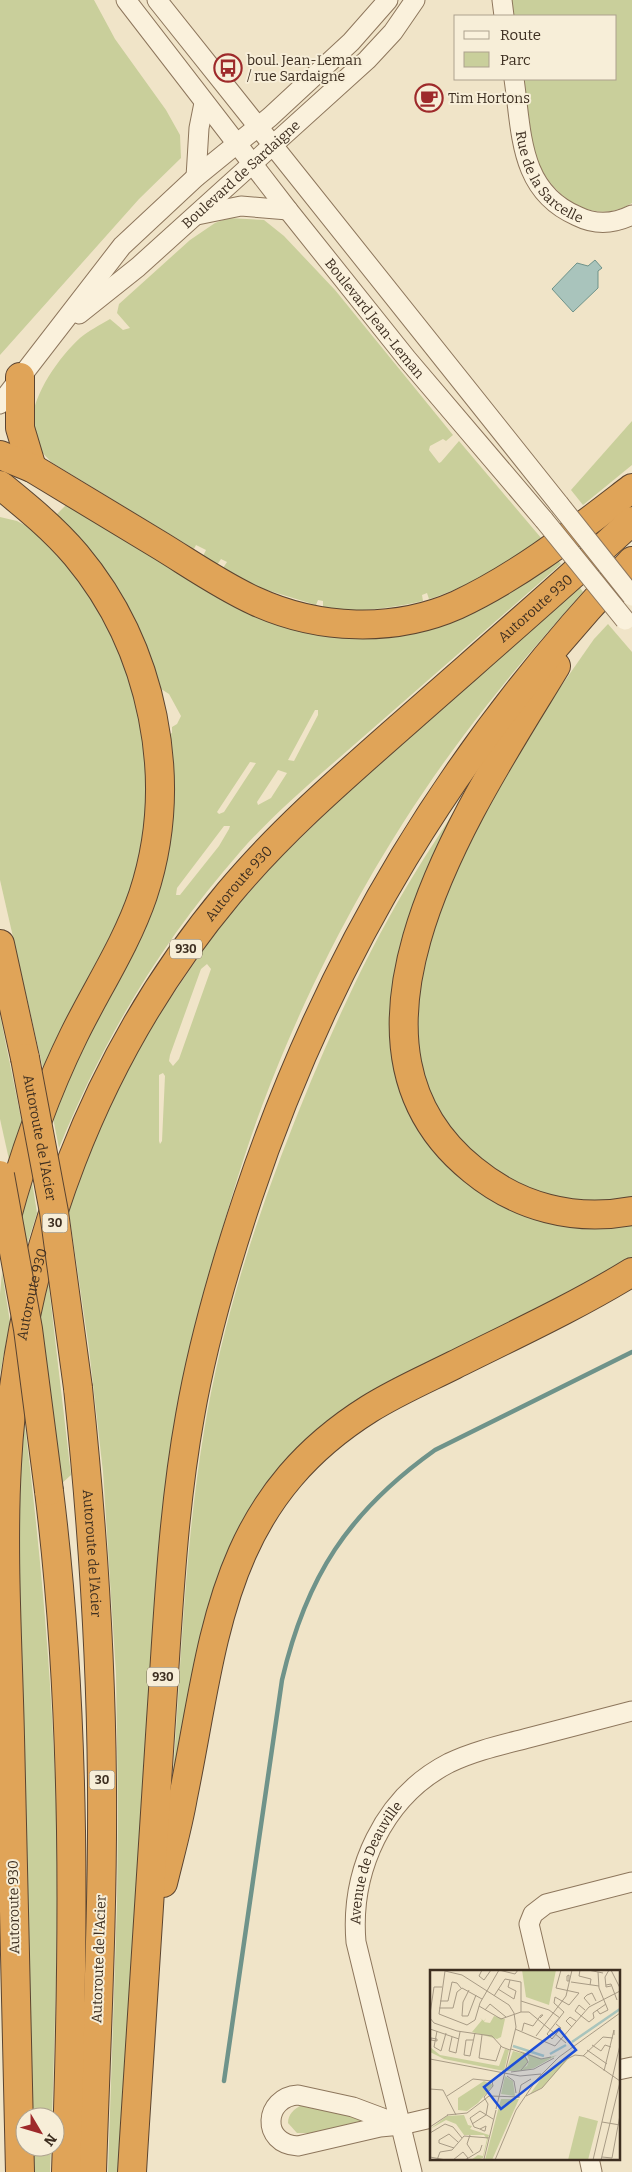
<svg xmlns="http://www.w3.org/2000/svg" width="632" height="2172" font-family="Bitter,serif">
	<style>
		.green { fill: #c9cf9b; fill-rule: evenodd }
		.water { fill: #a9c4bc; stroke: #6f938a }
		.lines { fill: none; stroke-linecap: round; stroke-linejoin: round }
		.stream { stroke: #6f938a; stroke-width: 4.5 }
		.minor-casing { stroke: #8d765c; stroke-width: 21 }
		.highway-casing { stroke: #5b4430; stroke-width: 30 }
		.minor { stroke: #faf1dc; stroke-width: 19 }
		.highway { stroke: #e0a458; stroke-width: 28 }
		.minor-bridge-casing { stroke: #8d765c; stroke-width: 21; stroke-linecap: butt }
		.highway-bridge-casing { stroke: #5b4430; stroke-width: 30; stroke-linecap: butt }
		.minor-bridge { stroke: #faf1dc; stroke-width: 19 }
		.highway-bridge { stroke: #e0a458; stroke-width: 28 }
		.labels { text-anchor: middle; dominant-baseline: central; stroke-width: 4; stroke-linejoin: round; paint-order: stroke }
		.shield { fill: #f7eed8; stroke: #756857; stroke-width: 1 }
		.shield-label { font-size: 12px; font-weight: bold; fill: #3d2e20 }
		.poi-label { font-size: 14px; fill: #3d2e20; stroke: #f7eed8; text-anchor: start }
		.street-label { font-size: 14px; fill: #3d2e20; stroke: #f7eed8 }
		.inset-river { fill: none; stroke: #a9c4bc; stroke-width: 2.5 }
		.inset-road { fill: none; stroke: #a89b85; stroke-width: 1 }
		.view { fill: #1d4ed8; fill-opacity: 0.15; stroke: #1d4ed8; stroke-width: 2.5 }
		.inset-edge { fill: none; stroke: #3d2e20; stroke-width: 2.5 }
	</style>
	<rect width="100%" height="100%" fill="#f0e4c8"/>
	<!-- green -->
	<g class="green">
		<polygon points="0,0 94,0 115,39 166,110 180,135 181,158 139,199 0,355"/>
		<path d="M511,0H632V203C590,229 547,192 534,152L523,79H616V16H514Z"/>
		<path d="M228,218L264,220L284,236L335,290L453,435L446,441L443,439L430,446L429,450L439,463L441,462L459,441L542,539C509,565 472,584 433,598L429,599L427,593L422,595L423,601C391,608 356,614 323,607V601L318,600L316,605L260,588L223,568L227,562L221,559L217,565L203,556L206,550L196,545L194,549L51,462C46,456 40,451 36,444C19,411 57,359 80,338C88,331 100,325 110,319L123,330L130,328L117,313L119,304L190,240L215,223Z"/>
		<polygon points="632,421 632,465 583,505 571,490"/>
		<path d="M66,505L121,537L361,636L555,556L561,564C495,622 429,679 363,737C321,774 277,810 240,852C161,942 104,1038 59,1148L51,1108L123,964L168,735L172,733V727L177,724L181,716L169,694L158,687L55,516ZM315,710H318V715L294,761L288,760ZM250,762L256,763L224,812L219,814L217,812ZM278,770L287,773L271,798L258,805L257,802ZM224,826H230L229,829L219,846L180,895H176L177,888Z"/>
		<polygon points="0,517 17,521 32,529 50,544 81,579 130,667 150,767 144,847 123,915 44,1073 0,880"/>
		<path d="M578,585L583,592C542,638 501,685 464,735C381,845 310,977 262,1106C235,1179 215,1254 195,1330L121,2172H108L117,1903L118,1810L116,1674L103,1472L89,1349L68,1206L104,1115L144,1037L220,925L278,860L359,781ZM207,964L211,969L179,1059L173,1066L169,1061L170,1055L201,969ZM163,1073L165,1076L162,1141L160,1144L159,1141V1075Z"/>
		<polygon points="608,624 632,652 632,1200 609,1204 536,1196 482,1166 434,1106 415,1052 421,961 462,849 534,725 594,639"/>
		<path d="M476,778L401,968L430,1139L442,1156L461,1173L632,1220V1263L284,1471L173,1776C181,1661 185,1545 204,1431C224,1310 264,1194 311,1081C339,1015 370,948 407,886C429,849 453,814 476,778Z"/>
		<polygon points="0,1015 23,1128 10,1164 0,1119"/>
		<polygon points="30,1169 37,1213 26,1248 18,1209"/>
		<polygon points="2,1272 10,1322 0,1374 0,1294"/>
		<polygon points="48,1279 71,1475 61,1484 37,1316"/>
		<path d="M23,1410C41,1553 54,1697 57,1842C58,1934 55,2025 52,2117H30L18,1508Z"/>
		<path d="M302,2105H314L368,2121L314,2133H297L288,2123C288,2114 294,2109 302,2105Z"/>
		<polygon points="31,2147 51,2147 50,2172 32,2172"/>
	</g>
	<!-- water -->
	<polygon class="water" points="595,260 602,268 598,271 598,288 573,312 552,289 577,263 588,266"/>
	<g class="lines">
		<!-- stream -->
		<path class="stream" d="M224,2081L282,1680C306,1577 348,1512 435,1450L632,1352"/>
		<!-- minor casing -->
		<g class="minor-casing">
			<g id="minor">
				<path id="s1" d="M126,0L288,210L407,359L544,520"/>
				<polyline points="157,0 559,504"/>
				<polyline points="502,0 504,16"/>
				<path id="s2" d="M514,79C522,133 519,191 577,216C595,225 614,224 632,215"/>
				<polyline points="196,177 199,128 204,103"/>
				<polyline points="197,215 241,206 288,210"/>
				<path id="s3" d="M79,314L138,267L367,60L393,32L415,0"/>
				<polyline points="0,404 122,246 196,177 270,117 351,42 388,0"/>
				<polyline points="540,1971 529,1924 533,1914 546,1904 632,1882"/>
				<polyline points="618,2070 632,2067"/>
				<path d="M401,2125L353,2107L298,2095C264,2097 260,2144 298,2146L380,2127L401,2125L431,2118"/>
				<polyline points="589,2158 592,2172"/>
				<path id="s4" d="M412,2172L356,1942C350,1871 383,1797 449,1763C474,1751 501,1745 528,1738C563,1729 597,1720 632,1711"/>
			</g>
		</g>
		<!-- highway casing -->
		<g class="highway-casing">
			<g id="highway">
				<polyline points="20,377 20,428 32,468"/>
				<path d="M0,455L32,468C75,494 118,520 161,546C192,565 222,586 255,601C318,630 394,633 457,605C521,575 576,531 632,488"/>
				<path d="M0,485C27,507 53,528 76,555C153,647 181,780 143,895C126,945 97,988 74,1035C45,1094 23,1157 6,1220"/>
				<path d="M556,666C477,797 309,1038 473,1170C518,1207 574,1222 632,1211"/>
				<polyline points="0,944 25,1058"/>
				<path id="s5" d="M78,1388C92,1520 101,1653 102,1786C103,1914 96,2043 92,2172"/>
				<path d="M49,1491C77,1717 74,1944 66,2172"/>
				<path d="M163,1883C170,1854 178,1826 183,1797C215,1641 218,1504 369,1409C396,1392 426,1379 454,1365C514,1335 575,1307 632,1272"/>
				<path id="s6" d="M20,2172C16,2027 13,1882 10,1737C8,1646 2,1554 7,1464C18,1255 95,1053 229,893C280,832 340,780 399,728C477,659 555,592 632,521"/>
				<path d="M132,2172C141,2021 151,1870 161,1720C168,1618 172,1516 190,1416C203,1341 224,1269 248,1197C329,954 455,746 632,561"/>
			</g>
		</g>
		<!-- minor -->
		<use href="#minor" class="minor"/>
		<!-- highway -->
		<use href="#highway" class="highway"/>
		<!-- minor-bridge casing -->
		<g class="minor-bridge-casing">
			<g id="minor-bridge">
				<polyline points="559,504 632,596"/>
				<polyline points="544,520 625,620"/>
			</g>
		</g>
		<!-- highway-bridge casing -->
		<g class="highway-bridge-casing">
			<g id="highway-bridge">
				<path id="s7" d="M25,1058L54,1212L78,1388"/>
				<polyline points="0,1175 28,1329 49,1491"/>
			</g>
		</g>
		<!-- minor-bridge -->
		<use href="#minor-bridge" class="minor-bridge"/>
		<!-- highway-bridge -->
		<use href="#highway-bridge" class="highway-bridge"/>
	</g>
	<!-- icons -->
	<defs>
		<g id="bus-ring" transform="scale(1.4375)"><circle r="9.5" fill="#f7eed8" stroke="#9e2a2b" stroke-width="1.5"/><path d="M-5-6H5V4H4V6H2V4H-2V6H-4V4H-5ZM-3.5-4V0h7V-4ZM-3.5 1.2v1.5H-2V1.2ZM2 1.2v1.5H3.5V1.2Z" fill="#9e2a2b"/></g>
		<g id="cafe-ring" transform="scale(1.4375)"><circle r="9.5" fill="#f7eed8" stroke="#9e2a2b" stroke-width="1.5"/><path d="M-5.5-4.5H6V0H3Q3 3.5 0 3.5H-2.5Q-5.5 3.5-5.5 0ZM3-3.2v2h1.7v-2ZM-6 4.5H4V6H-6Z" fill="#9e2a2b"/></g>
	</defs>
	<g fill-rule="evenodd">
		<use href="#bus-ring" x="228" y="68"/>
		<use href="#cafe-ring" x="429" y="98"/>
	</g>
	<g class="labels">
		<!-- shield labels -->
		<g class="shield">
			<rect x="170" y="939.5" width="32" height="19" rx="4"/>
			<rect x="42.5" y="1213.5" width="25" height="19" rx="4"/>
			<rect x="147" y="1667.5" width="32" height="19" rx="4"/>
			<rect x="89.5" y="1770.5" width="25" height="19" rx="4"/>
		</g>
		<g class="shield-label">
			<text x="186" y="949">930</text>
			<text x="55" y="1223">30</text>
			<text x="163" y="1677">930</text>
			<text x="102" y="1780">30</text>
		</g>
		<!-- poi labels -->
		<g class="poi-label">
			<text x="247" y="60">boul. Jean-Leman<tspan x="247" dy="16">/ rue Sardaigne</tspan></text>
			<text x="448" y="98">Tim Hortons</text>
		</g>
		<!-- street labels -->
		<g class="street-label">
			<text stroke="none"><textPath href="#s2" startOffset="109">Rue de la Sarcelle</textPath></text>
			<text stroke="none"><textPath href="#s3" startOffset="214">Boulevard de Sardaigne</textPath></text>
			<text stroke="none"><textPath href="#s1" startOffset="404">Boulevard Jean-Leman</textPath></text>
			<text stroke="none"><textPath href="#s6" startOffset="1750">Autoroute 930</textPath></text>
			<text stroke="none"><textPath href="#s6" startOffset="1345">Autoroute 930</textPath></text>
			<text stroke="none"><textPath href="#s7" startOffset="81">Autoroute de l'Acier</textPath></text>
			<text stroke="none"><textPath href="#s6" startOffset="880">Autoroute 930</textPath></text>
			<text stroke="none"><textPath href="#s5" startOffset="166">Autoroute de l'Acier</textPath></text>
			<text stroke="none"><textPath href="#s4" startOffset="320">Avenue de Deauville</textPath></text>
			<text transform="translate(14 1907) rotate(-91)">Autoroute 930</text>
			<text transform="translate(99 1959) rotate(-88)">Autoroute de l'Acier</text>
		</g>
	</g>
	<!-- overview -->
	<g transform="translate(430 1970)">
		<rect width="190" height="190" fill="#f0e4c8"/>
		<path d="M92,0H126L119,35L96,27ZM64,46L75,49L71,67L67,69L42,62L52,50L50,48L54,51L56,48L54,52L60,53ZM0,77L10,85L69,96L75,79L79,80L74,101L14,89L0,82ZM148,78L113,117L100,124L113,106ZM88,80L113,89L127,85L104,98L91,101H76L83,81L94,84L98,90L96,96L86,101L97,96L99,90L97,85ZM75,106L83,111L85,126L71,124ZM54,111L63,115L48,133L37,141L28,140V128ZM71,129H89L62,190H55ZM34,145L38,155L42,156L40,159L59,165L53,188L50,189L41,190L48,185L53,186L57,169L54,165H34L26,154L16,150L0,159L17,146ZM149,146L168,151L158,190H138Z" fill="#c9cf9b"/>
		<path class="inset-river" d="M142,72L190,39M83,76L114,86M120,84L136,75"/>
		<path class="inset-road" d="M52,0L49,6L54,10L61,0M69,0L85,4L88,0M150,0L149,6L161,9L160,15M158,0L173,3M179,0L175,7L176,17L181,16M181,0L190,18M15,1L32,5L79,35L84,43L86,57L66,139M15,1L9,44L37,55L45,50L50,33L69,0M139,5V11H137V6ZM141,12L169,16M176,15L181,14L187,30M68,19L84,29L86,21L78,17L80,10M39,20L33,32L32,46H38L46,25M64,26L75,9L91,12V42M10,31H18L22,12L27,13L31,18M91,31L119,40L130,48M160,35L154,28L157,25L162,23L166,31M49,36L71,49L91,42H99L136,73M9,38H23L27,22L32,18L52,29M55,40L60,34L76,47M155,40L149,35L145,41L159,52L164,48L163,43L176,34M167,40L170,44L178,40L169,18L168,2M0,44L4,17H12M0,48L4,53L27,61L62,66L72,77L80,80M126,54L131,58L122,69L117,64L134,42L124,33L125,27L139,35L149,23L126,18L131,0M142,57L136,51L140,47L146,51M0,59L29,69M85,59L125,76L159,37L190,21M7,61L4,77L11,81L16,63M92,61L94,53L103,56L111,45H113L110,48M52,65L49,88L66,91L71,76M106,66L136,26L142,0M22,67L19,81L26,83L30,62M1,68L7,69V71L1,70ZM43,70H36L34,85L40,86L45,63M162,75L171,81L175,75L181,77M81,79L111,89L121,87M157,80L177,94M153,86L173,67L183,68M0,89L90,106L111,104M91,100L98,92L93,83M174,101L184,60V65M81,102L104,99L124,88M77,106L84,111L86,123M0,119L13,120L26,145M17,126L43,109L62,111L63,116L54,127M96,126L112,118L137,89L145,85L154,86L190,111M88,128L91,115L101,109M17,145L37,143L59,126L90,127M172,152L190,155M42,154L56,145L58,134L54,127M0,157L18,145M50,159L56,156L55,161H54L50,159L44,157L40,148L50,141L63,149M0,163L15,154L23,157L32,168M40,165L37,174L43,183M24,178L9,173V170L19,164L28,172M0,187L16,190M172,187L182,188L190,145M54,189L66,140M7,190L10,182L22,180L34,166L59,168M23,190L33,182L38,188M35,190L50,181L52,175M65,190L86,140L107,109L129,87L190,43M163,190L190,75M171,190L190,112"/>
		<path class="view" d="M129,59L146,80L71,139L54,117Z"/>
		<rect width="190" height="190" class="inset-edge"/>
	</g>
	<!-- legend -->
	<rect x="454" y="15" width="162" height="65" fill="#f7eed8" stroke="#ada18e"/>
	<rect x="464" y="31" width="25" height="8" fill="#faf1dc" stroke="#ada18e"/>
	<text x="500" y="40" font-size="15" fill="#3d2e20">Route</text>
	<rect x="464" y="52" width="25" height="15" fill="#c9cf9b" stroke="#ada18e"/>
	<text x="500" y="65" font-size="15" fill="#3d2e20">Parc</text>
	<!-- north arrow -->
	<g transform="translate(40 2132) rotate(128)"><circle r="24" fill="#f7eed8" stroke="#ada18e"/>
	<path d="M0-4L9 19L0 12L-9 19Z" fill="#9e2a2b"/>
	<text y="-8" font-size="14" font-weight="bold" text-anchor="middle" fill="#3d2e20">N</text>
	</g>
</svg>
